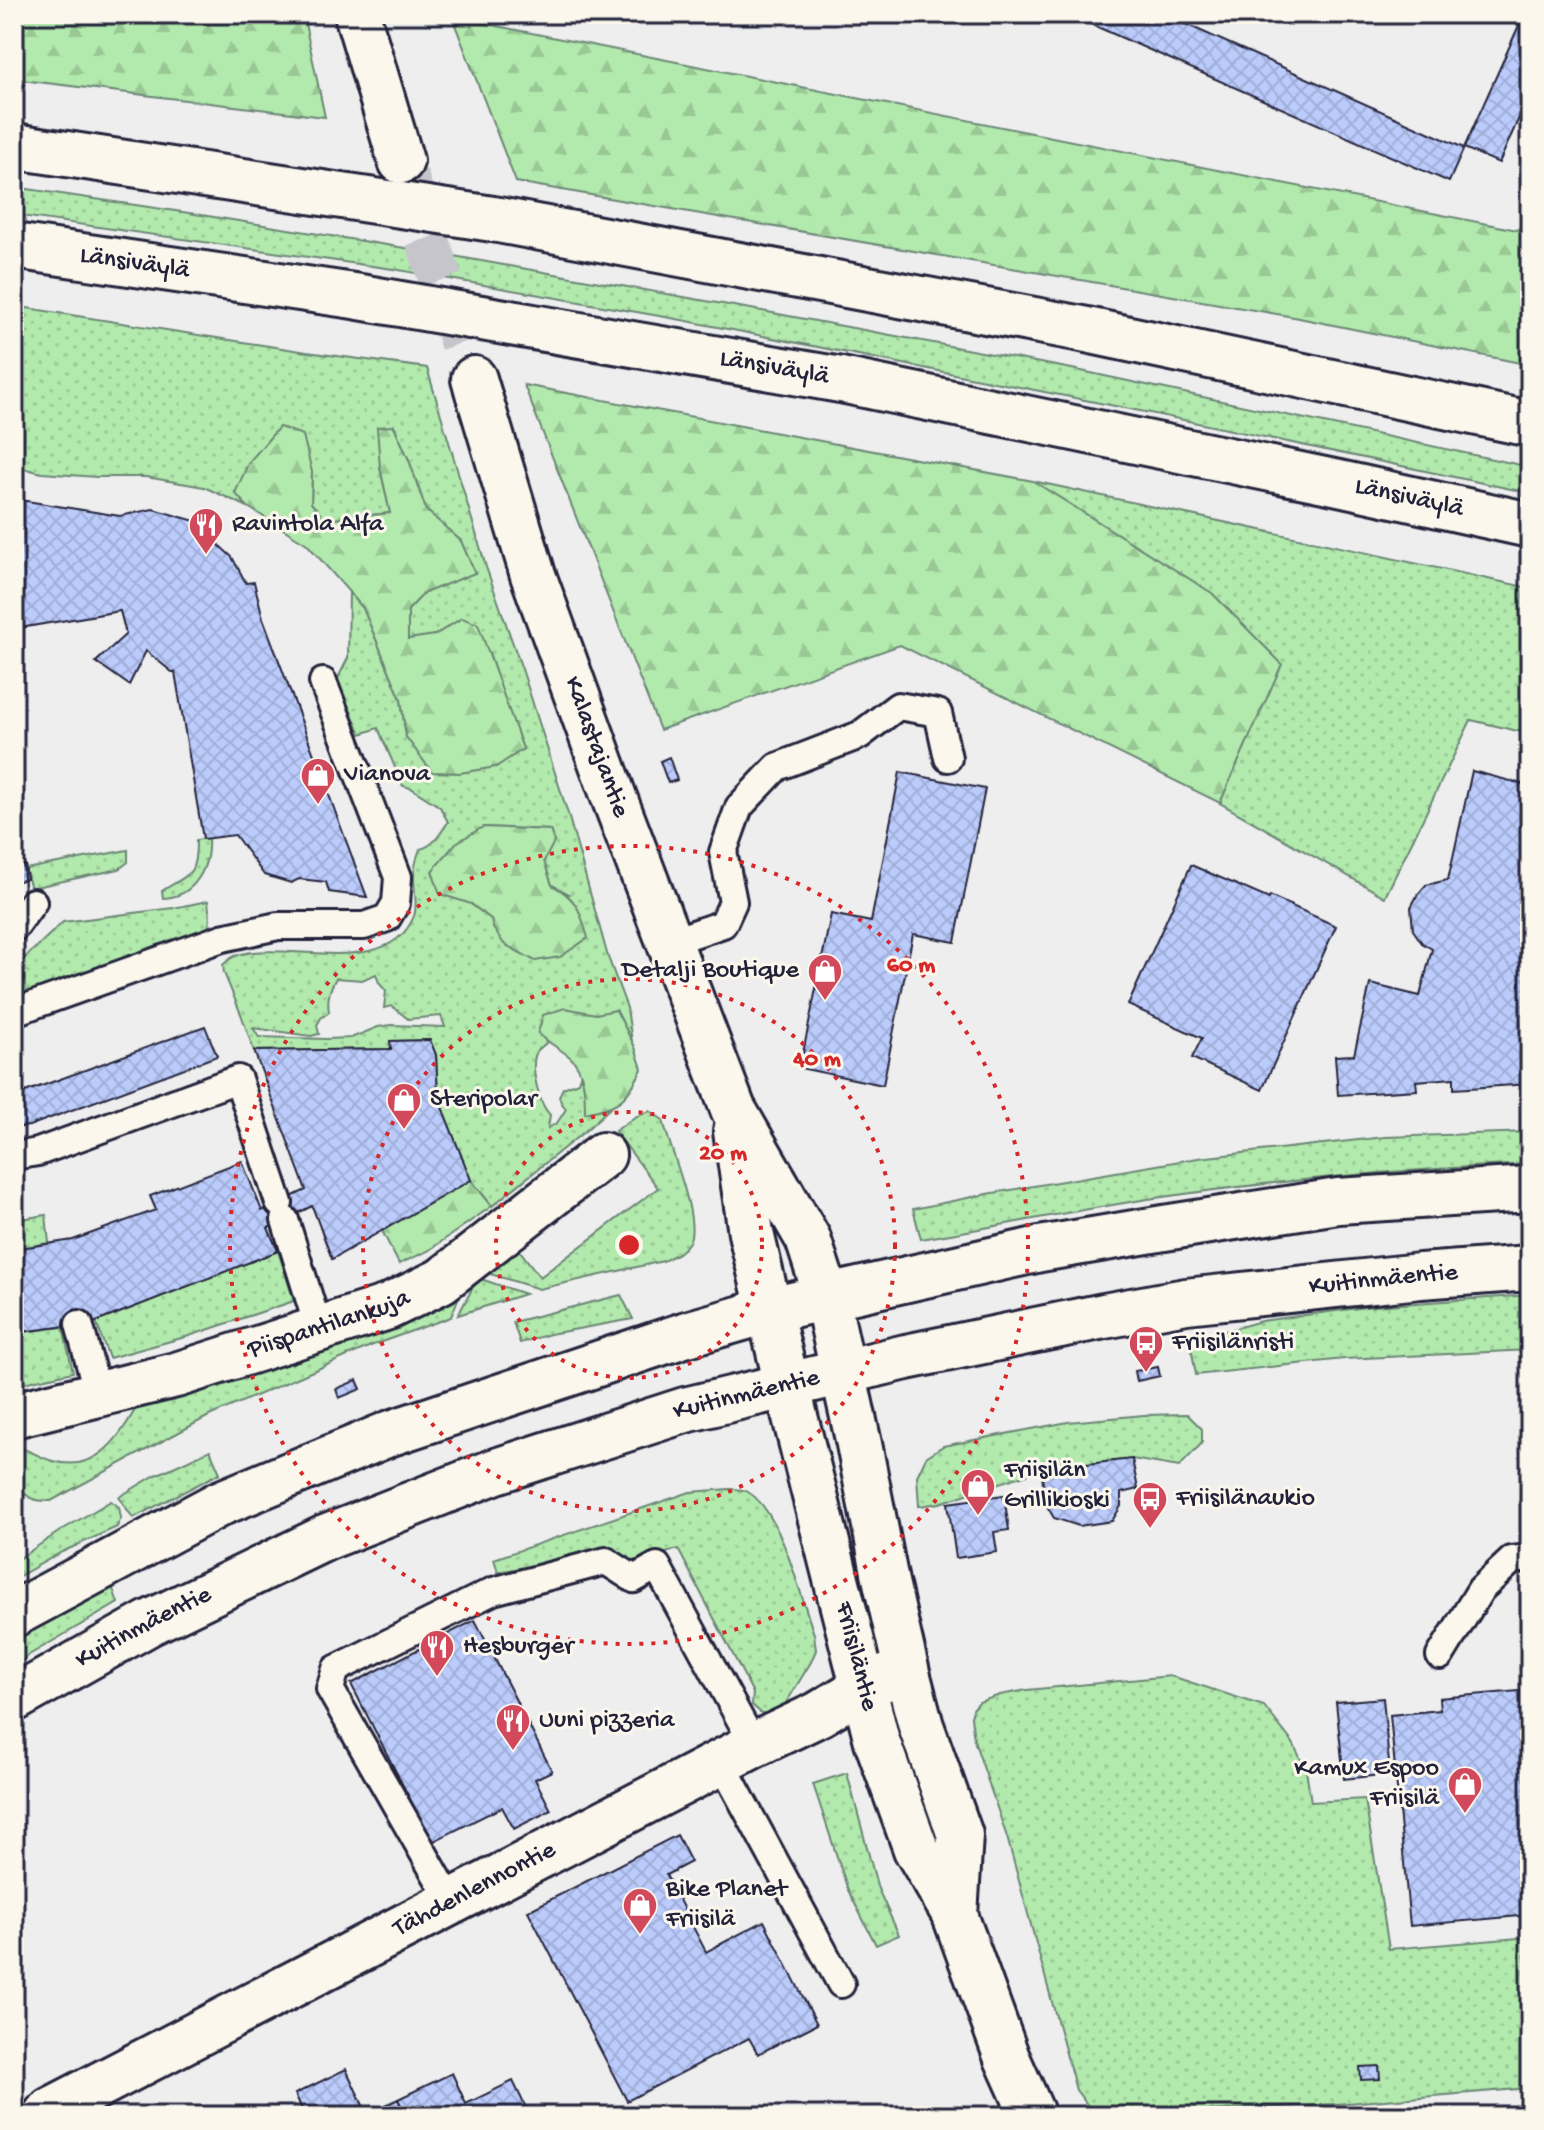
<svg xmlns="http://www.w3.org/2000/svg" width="1544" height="2130" font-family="'Gochi Hand',sans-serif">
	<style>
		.grass { fill: url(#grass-dots); stroke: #6a8674; stroke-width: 2; fill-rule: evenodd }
		.forest { fill: url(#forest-firs); stroke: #6a8674; stroke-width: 2 }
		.building { fill: url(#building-cross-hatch); stroke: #22223b; stroke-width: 2 }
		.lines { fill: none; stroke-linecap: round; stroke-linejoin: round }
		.secondary-tunnel { stroke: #c5c5cb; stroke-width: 44; stroke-dasharray: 44 22; stroke-linecap: butt }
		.service-casing { stroke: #22223b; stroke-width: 32 }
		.minor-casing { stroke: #22223b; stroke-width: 50 }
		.tertiary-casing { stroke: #22223b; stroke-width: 50 }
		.secondary-casing { stroke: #22223b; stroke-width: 50 }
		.primary-casing { stroke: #22223b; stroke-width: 50 }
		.motorway-casing { stroke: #22223b; stroke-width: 50 }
		.service { stroke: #fbf7ec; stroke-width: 26 }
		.minor { stroke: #fbf7ec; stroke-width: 44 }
		.tertiary { stroke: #fbf7ec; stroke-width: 44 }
		.secondary { stroke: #fbf7ec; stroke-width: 44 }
		.primary { stroke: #fbf7ec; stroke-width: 44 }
		.motorway { stroke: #fbf7ec; stroke-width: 44 }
		.ring { fill: none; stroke: #d62828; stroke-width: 4; stroke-dasharray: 4 8 }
		.labels { text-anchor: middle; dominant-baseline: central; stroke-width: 6; stroke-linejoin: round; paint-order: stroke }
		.street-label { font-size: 26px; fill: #22223b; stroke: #fbf7ec }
		.poi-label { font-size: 26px; fill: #22223b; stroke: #fbf7ec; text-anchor: start }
		.centre { fill: #d62828; stroke: #fbf7ec; stroke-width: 4 }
		.ring-label { font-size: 24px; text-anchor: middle; font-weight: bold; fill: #d62828; stroke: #fbf7ec; stroke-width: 6; stroke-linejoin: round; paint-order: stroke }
	</style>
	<defs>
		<pattern id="grass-dots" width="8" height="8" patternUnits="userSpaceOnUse" patternTransform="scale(2)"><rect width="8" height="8" fill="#b2e9ac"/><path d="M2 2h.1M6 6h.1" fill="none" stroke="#99c895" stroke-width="1.8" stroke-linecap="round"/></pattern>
		<pattern id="forest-firs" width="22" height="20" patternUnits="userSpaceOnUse" patternTransform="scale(2)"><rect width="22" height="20" fill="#b2e9ac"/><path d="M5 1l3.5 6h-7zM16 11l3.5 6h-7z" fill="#99c895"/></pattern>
		<pattern id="building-cross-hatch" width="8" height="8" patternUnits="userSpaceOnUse" patternTransform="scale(2)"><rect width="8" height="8" fill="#bbcbfb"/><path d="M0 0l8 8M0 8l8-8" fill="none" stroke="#a0aed8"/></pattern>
	</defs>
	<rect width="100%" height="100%" fill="#eeeeef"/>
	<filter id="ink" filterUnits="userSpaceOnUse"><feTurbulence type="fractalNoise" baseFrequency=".0125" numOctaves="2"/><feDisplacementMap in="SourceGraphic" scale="16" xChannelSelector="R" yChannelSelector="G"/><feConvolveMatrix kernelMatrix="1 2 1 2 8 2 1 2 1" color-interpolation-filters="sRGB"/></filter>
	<g filter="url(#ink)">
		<!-- grass -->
		<g class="grass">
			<polygon points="14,187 189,213 448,255 762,311 1072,369 1530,467 1530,493 1150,413 682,320 393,269 14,215"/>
			<path d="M14,306L307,352L427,368L486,567L523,672L568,814L608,957L627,1008L632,1042L616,1010L538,1033L547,1042C544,1045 540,1048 537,1051C529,1066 539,1104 550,1115L548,1128L557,1123L566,1109L561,1102L559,1096L563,1088L578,1082L580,1076L585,1089V1112L610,1108L585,1131L492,1206L471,1180L438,1097L436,1055L430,1040L391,1041V1049L254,1051L241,1014L224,973L223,965C227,961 232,956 238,955C287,940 389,980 414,916C418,904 414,891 414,879C414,869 416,859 420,849C434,846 440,834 448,822L440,807L411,788L403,786L378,728L361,734L337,680L348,658L349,592L363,608L401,699L406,737L523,749L498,682L489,652L462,618L435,635L408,640V610L424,593L474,573L461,541L426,510L409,460L394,426L380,467L390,513L325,520L311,503L312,472L235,492L248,507L204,487L146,477H97L42,473L14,466ZM484,827L550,830L554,842L543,861L552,885L569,894L491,919L471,904ZM376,974L379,983L386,991L384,1008L392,1006L408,1019L441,1016L445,1027L391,1025L378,1027L351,1038L327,1039L259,1037L253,1028L311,1036L319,1034L317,1025L321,1018L329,1012C327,999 329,990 336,978L362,980Z"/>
			<polygon points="1033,481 1530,588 1530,734 1471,720 1385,897 1220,803 1281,664"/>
			<path d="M208,838C210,867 195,897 163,898L162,891C190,873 196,877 196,840Z"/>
			<polygon points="128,850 128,862 119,869 31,888 25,869"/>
			<polygon points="208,901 210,919 208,929 14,998 14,968 63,922 173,908"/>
			<path d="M650,1111L663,1120C669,1147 701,1220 689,1242C683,1252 673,1256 663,1261L539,1289L484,1272L517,1247L540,1277L658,1188L615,1131L635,1117Z"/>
			<path d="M1530,1132V1164C1404,1169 1279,1180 1155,1198C1077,1210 999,1226 921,1239L913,1209L987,1194L1198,1158L1385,1137Z"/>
			<polygon points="46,1215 49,1243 14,1249 14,1220"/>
			<polygon points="278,1251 294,1301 189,1336 109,1358 96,1322"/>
			<polygon points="478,1278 525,1294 458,1315"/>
			<path d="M463,1286L451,1317L373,1345L209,1416L51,1501C31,1502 27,1497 14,1482V1449L17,1447C30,1450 41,1458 53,1461C98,1474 120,1436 139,1403Z"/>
			<polygon points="621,1295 633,1319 550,1334 520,1343 513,1322"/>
			<polygon points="1530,1295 1530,1350 1344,1359 1196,1375 1190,1341 1261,1321 1373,1306"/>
			<polygon points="63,1327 73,1372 14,1385 14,1333"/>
			<polygon points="1187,1414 1202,1429 1202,1443 1179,1467 1132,1459 1042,1469 940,1503 919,1506 917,1476 926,1457 943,1446 1068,1422 1144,1415"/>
			<polygon points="210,1450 220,1473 133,1518 119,1497 154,1476"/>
			<path d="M729,1489C735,1489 743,1489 748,1492C781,1511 801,1598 814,1634L816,1650L811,1662L786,1703L774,1713H761L752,1705L753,1693L678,1549L633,1564L607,1552L498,1572L494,1559L690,1492Z"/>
			<polygon points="111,1501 119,1507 121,1518 117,1527 62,1552 14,1579 14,1562 60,1531"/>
			<polygon points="112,1586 118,1603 29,1655 14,1667 14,1635"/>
			<polygon points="1171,1676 1264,1706 1293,1743 1306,1770 1311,1802 1365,1799 1389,1949 1530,1937 1530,2088 1336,2104 1133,2115 1093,2112 1076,2090 1007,1837 974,1740 971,1717 973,1709 979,1702 1000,1695 1027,1690"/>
			<polygon points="847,1773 878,1889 899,1935 876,1945 848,1890 813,1784"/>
		</g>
		<!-- forest -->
		<g class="forest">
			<polygon points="14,14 303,14 325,117 14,79"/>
			<polygon points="452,17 1517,230 1530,218 1530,365 1294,317 516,182"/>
			<polygon points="524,385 1033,481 1212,593 1282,664 1220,803 900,645 660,730"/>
			<polygon points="394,426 409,460 426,510 461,541 475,573 424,593 408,610 408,639 435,635 462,618 478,624 523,749 496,767 460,773 432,772 406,737 401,699 363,608 307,544 248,507 235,493 249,462 279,427 303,435 312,472 311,503 325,520 390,513 380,467 377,427"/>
			<path d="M483,827L550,830L554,842L544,861L552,885C578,899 580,911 588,938L560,957L535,961L504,944L493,928L491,919L471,904L440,894L432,871L456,843Z"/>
			<path d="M565,1008L596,1014L616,1010L635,1047L642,1069C626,1101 620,1106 585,1113C585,1095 585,1070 570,1057C559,1048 548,1043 538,1033L543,1015Z"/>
			<polygon points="471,1180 492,1206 428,1251 399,1264 382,1231"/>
		</g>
		<!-- building -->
		<g class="building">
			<polygon points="1068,14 1163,14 1464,148 1449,182"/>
			<polygon points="1524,14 1530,14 1530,93 1499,163 1464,148"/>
			<polygon points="14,499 120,516 153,509 206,524 210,537 232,557 246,583 254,582 263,618 367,897 329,892 326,882 299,879 291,883 264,875 235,835 203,839 175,672 172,672 146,651 129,685 96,662 126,634 120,611 14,629"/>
			<polygon points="669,757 677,780 668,783 660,761"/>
			<polygon points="1472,771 1530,786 1530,1084 1454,1089 1454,1078 1416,1081 1417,1090 1338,1095 1335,1056 1354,1055 1370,984 1420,996 1432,949 1422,943 1413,930 1411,907 1418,894 1426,885 1448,880"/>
			<polygon points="900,772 985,789 955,942 913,934 883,1085 800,1068 831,914 871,922"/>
			<polygon points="25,865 27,879 14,882 14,867"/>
			<polygon points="1191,865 1269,899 1270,896 1336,926 1262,1090 1192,1058 1202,1038 1128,1005"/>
			<polygon points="205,1026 217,1056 29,1126 14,1128 14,1096"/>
			<polygon points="430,1040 436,1055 438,1097 471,1180 332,1259 312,1206 268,1228 278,1251 96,1322 14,1333 14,1249 73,1240 156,1210 150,1196 242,1161 262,1211 306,1190 254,1051 391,1049 390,1041"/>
			<polygon points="1158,1367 1160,1376 1137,1381 1135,1371"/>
			<polygon points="357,1380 361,1389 339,1398 336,1389"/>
			<polygon points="1132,1459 1138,1489 1121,1493 1121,1506 1112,1521 1079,1526 1054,1518 1044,1501 1042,1469"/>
			<polygon points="1004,1495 1009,1530 994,1532 997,1552 956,1558 948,1503"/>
			<polygon points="475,1620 552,1771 535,1779 551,1810 514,1829 502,1807 432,1842 351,1684"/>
			<polygon points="1530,1690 1530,1915 1410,1926 1390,1715 1440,1710 1439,1698"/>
			<polygon points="1383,1698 1390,1774 1344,1779 1336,1702"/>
			<polygon points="677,1835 691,1862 666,1875 706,1952 764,1921 817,2024 758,2054 749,2038 627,2101 528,1911"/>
			<polygon points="1379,2066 1380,2079 1361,2080 1360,2067"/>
			<polygon points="346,2069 367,2114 398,2099 406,2116 305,2116 295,2094"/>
			<polygon points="452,2073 466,2104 513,2081 530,2116 406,2116 398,2099"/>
		</g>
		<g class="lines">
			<!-- secondary-tunnel -->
			<polyline class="secondary-tunnel" points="406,176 474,379"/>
			<!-- service casing -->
			<g class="service-casing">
				<g id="service">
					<polyline points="14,928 33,902"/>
					<polyline points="670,942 723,924 733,902 723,852 739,807 777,767 860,735 898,706 938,713 948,758"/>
					<polyline points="14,1012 222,938 278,926 364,926 387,918 396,903 398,877 323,682"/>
					<polyline points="14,1156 38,1152 238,1079 279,1203"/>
					<polyline points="285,1220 319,1330"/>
					<polyline points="79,1324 98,1394"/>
					<polyline points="1440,1656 1481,1589 1512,1560 1530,1558"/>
					<polyline points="721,1762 841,1984"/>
					<polyline points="452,1903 330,1689 336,1669 493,1591 606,1561 634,1579 657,1566 754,1745"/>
				</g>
			</g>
			<!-- minor casing -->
			<g class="minor-casing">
				<g id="minor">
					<path id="s1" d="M14,1415L176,1375L388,1307L441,1281L603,1155"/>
					<path id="s2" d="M45,2116L51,2110L754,1745L819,1714L862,1688L906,1669"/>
				</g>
			</g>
			<!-- tertiary casing -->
			<g class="tertiary-casing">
				<g id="tertiary">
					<polyline points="843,1372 859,1444 886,1582 906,1669 921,1726 960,1835 955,1915"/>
					<path id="s3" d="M787,1385L877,1741L916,1849L955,1915L1007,2058L1033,2116"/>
				</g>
			</g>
			<!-- secondary casing -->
			<g class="secondary-casing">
				<g id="secondary">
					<polyline points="357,14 401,161"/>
					<path id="s4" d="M474,379L533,575L615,800L733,1109L808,1239L827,1298L843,1372"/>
					<polyline points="736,1131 751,1233 787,1385"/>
				</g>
			</g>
			<!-- primary casing -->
			<g class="primary-casing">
				<g id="primary">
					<polyline points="14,1614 221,1503 391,1433 687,1334 770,1310 1040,1249 1164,1228 1338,1201 1530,1189"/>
					<path id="s5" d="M14,1699L149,1623L325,1538L496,1471L685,1410L906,1357L1104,1316L1186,1301L1420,1276L1530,1268"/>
				</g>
			</g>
			<!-- motorway casing -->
			<g class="motorway-casing">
				<g id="motorway">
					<polyline points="14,146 493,219 1082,329 1530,424"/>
					<path id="s6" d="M14,246L354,296L841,380L1339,483L1530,525"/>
				</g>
			</g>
			<!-- service -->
			<use href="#service" class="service"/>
			<!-- minor -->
			<use href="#minor" class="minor"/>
			<!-- tertiary -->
			<use href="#tertiary" class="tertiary"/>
			<!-- secondary -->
			<use href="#secondary" class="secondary"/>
			<!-- primary -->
			<use href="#primary" class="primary"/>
			<!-- motorway -->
			<use href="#motorway" class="motorway"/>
		</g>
	</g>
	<!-- distance rings -->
	<g class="ring">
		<circle cx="629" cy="1245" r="133"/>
		<circle cx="629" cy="1245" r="266"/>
		<circle cx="629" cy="1245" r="399"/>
	</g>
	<!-- icons -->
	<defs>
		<g id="restaurant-pin" transform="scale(1.8)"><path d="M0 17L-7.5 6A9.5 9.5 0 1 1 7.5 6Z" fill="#d1495b" stroke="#fbf7ec"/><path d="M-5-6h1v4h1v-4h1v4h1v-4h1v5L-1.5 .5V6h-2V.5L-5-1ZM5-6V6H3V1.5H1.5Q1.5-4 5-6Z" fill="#fff"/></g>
		<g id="shop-pin" transform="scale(1.8)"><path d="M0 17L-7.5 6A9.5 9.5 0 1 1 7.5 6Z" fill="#d1495b" stroke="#fbf7ec"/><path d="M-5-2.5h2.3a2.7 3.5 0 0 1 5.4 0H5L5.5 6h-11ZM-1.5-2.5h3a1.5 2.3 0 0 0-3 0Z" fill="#fff"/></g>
		<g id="bus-pin" transform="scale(1.8)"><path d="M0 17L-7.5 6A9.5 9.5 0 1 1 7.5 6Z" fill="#d1495b" stroke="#fbf7ec"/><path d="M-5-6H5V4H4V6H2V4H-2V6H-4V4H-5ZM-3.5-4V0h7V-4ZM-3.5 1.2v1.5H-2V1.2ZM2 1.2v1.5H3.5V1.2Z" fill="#fff"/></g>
	</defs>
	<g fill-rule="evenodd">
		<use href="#restaurant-pin" x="206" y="525"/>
		<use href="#shop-pin" x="318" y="775"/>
		<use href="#shop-pin" x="825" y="971"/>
		<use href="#shop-pin" x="404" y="1100"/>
		<use href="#bus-pin" x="1146" y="1343"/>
		<use href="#shop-pin" x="978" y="1486"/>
		<use href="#bus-pin" x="1150" y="1499"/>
		<use href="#restaurant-pin" x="437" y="1647"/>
		<use href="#restaurant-pin" x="513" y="1721"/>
		<use href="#shop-pin" x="1465" y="1784"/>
		<use href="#shop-pin" x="640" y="1905"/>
	</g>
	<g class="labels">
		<!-- street labels -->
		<g class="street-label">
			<text stroke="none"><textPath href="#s6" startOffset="122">Länsiväylä</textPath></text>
			<text stroke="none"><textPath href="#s6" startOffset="770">Länsiväylä</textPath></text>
			<text stroke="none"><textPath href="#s6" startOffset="1418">Länsiväylä</textPath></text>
			<text stroke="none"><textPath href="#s4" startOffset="388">Kalastajantie</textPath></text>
			<text stroke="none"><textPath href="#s5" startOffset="1444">Kuitinmäentie</textPath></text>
			<text stroke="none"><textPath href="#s1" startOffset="328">Piispantilankuja</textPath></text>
			<text stroke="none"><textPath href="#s5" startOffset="796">Kuitinmäentie</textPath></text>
			<text stroke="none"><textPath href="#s5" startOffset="148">Kuitinmäentie</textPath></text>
			<text stroke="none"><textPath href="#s3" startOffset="280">Friisiläntie</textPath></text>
			<text stroke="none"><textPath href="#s2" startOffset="486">Tähdenlennontie</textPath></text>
		</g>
		<!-- poi labels -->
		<g class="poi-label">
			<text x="232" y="525">Ravintola Alfa</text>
			<text x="344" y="775">Vianova</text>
			<text x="799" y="971" text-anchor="end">Detalji Boutique</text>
			<text x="430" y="1100">Steripolar</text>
			<text x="1172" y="1343">Friisilänristi</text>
			<text x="1004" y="1471">Friisilän<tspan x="1004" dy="30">Grillikioski</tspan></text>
			<text x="1176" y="1499">Friisilänaukio</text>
			<text x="463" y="1647">Hesburger</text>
			<text x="539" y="1721">Uuni pizzeria</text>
			<text x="1439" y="1769" text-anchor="end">Kamux Espoo<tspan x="1439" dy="30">Friisilä</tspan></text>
			<text x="666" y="1890">Bike Planet<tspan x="666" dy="30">Friisilä</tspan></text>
		</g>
	</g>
	<circle cx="629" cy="1245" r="12" class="centre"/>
	<g class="ring-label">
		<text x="911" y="971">60 m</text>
		<text x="817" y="1065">40 m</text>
		<text x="723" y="1159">20 m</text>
	</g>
	<!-- margin -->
	<rect width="1544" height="2130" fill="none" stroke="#fbf7ec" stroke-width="48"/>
	<rect x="24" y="24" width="1496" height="2082" fill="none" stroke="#22223b" stroke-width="3" filter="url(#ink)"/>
</svg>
